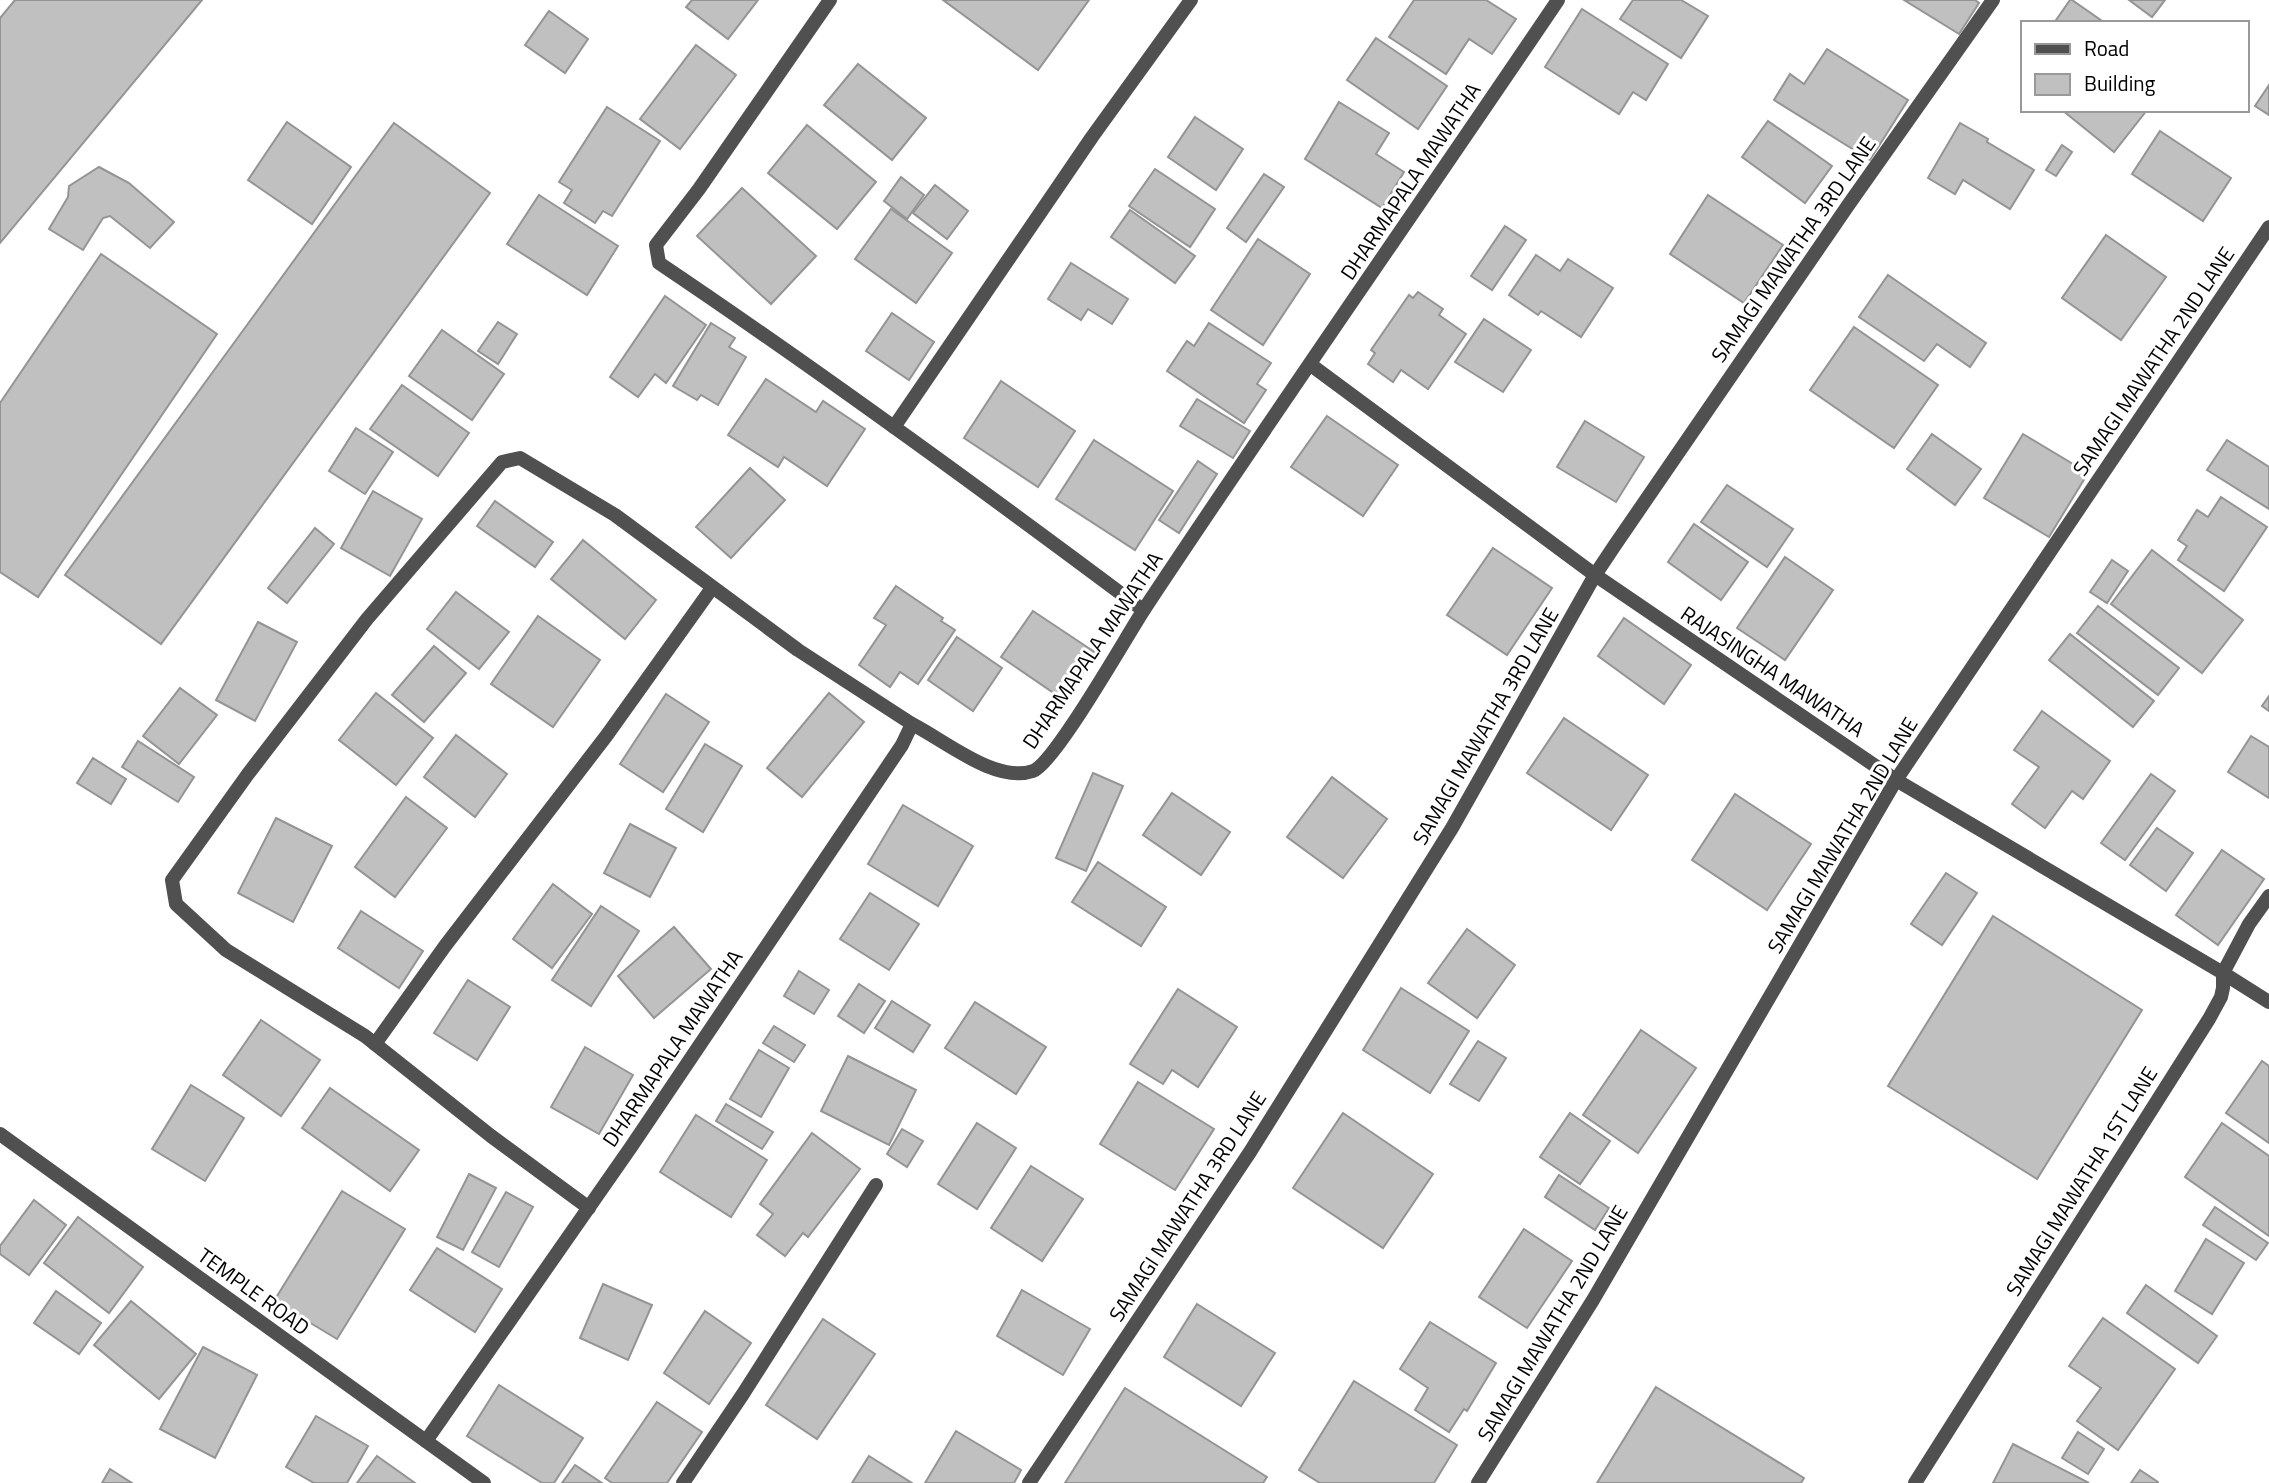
<svg xmlns="http://www.w3.org/2000/svg" width="2269" height="1483" font-family="'Titillium Web',sans-serif">
	<style>
		.building { fill: #c0c0c0; stroke: #949494; stroke-width: 2 }
		.lines { fill: none; stroke-linecap: round; stroke-linejoin: round }
		.minor { stroke: #505050; stroke-width: 14 }
		.tertiary { stroke: #505050; stroke-width: 14 }
		.labels { text-anchor: middle; dominant-baseline: central; stroke-width: 6; stroke-linejoin: round; paint-order: stroke }
		.street-label { font-size: 21px; fill: #000; stroke: #fff }
	</style>
	<rect width="100%" height="100%" fill="#fff"/>
	<!-- building -->
	<g class="building">
		<polygon points="15,0 202,0 0,243 0,18"/>
		<polygon points="692,0 758,0 728,39 686,7"/>
		<polygon points="943,0 1089,0 1038,70"/>
		<polygon points="1414,0 1486,0 1516,19 1492,54 1469,39 1446,74 1389,37"/>
		<polygon points="1633,0 1681,0 1708,16 1681,58 1620,19"/>
		<polygon points="1904,0 1975,0 1979,3 1959,34"/>
		<polygon points="2070,0 2072,0 2105,23 2054,23"/>
		<polygon points="2129,0 2165,0 2152,17"/>
		<polygon points="1582,9 1668,64 1646,100 1633,92 1619,114 1545,67"/>
		<polygon points="549,11 588,39 565,73 525,45"/>
		<polygon points="1376,38 1447,86 1418,129 1347,80"/>
		<polygon points="696,45 736,75 680,149 640,119"/>
		<polygon points="1827,49 1908,100 1870,160 1774,100 1790,74 1804,84"/>
		<polygon points="858,64 926,118 892,160 824,105"/>
		<polygon points="2269,85 2269,115 2255,106"/>
		<polygon points="1339,102 1389,133 1376,154 1404,172 1382,208 1305,159"/>
		<polygon points="607,107 660,141 612,216 603,211 595,223 564,203 572,190 559,182"/>
		<polygon points="2062,110 2147,110 2114,152"/>
		<polygon points="1195,117 1243,149 1216,190 1168,157"/>
		<polygon points="1768,121 1832,166 1805,203 1742,157"/>
		<polygon points="287,122 351,167 312,224 248,180"/>
		<polygon points="394,123 490,193 161,644 65,575"/>
		<polygon points="1960,123 1988,139 1987,142 2034,170 2010,209 1963,180 1955,194 1928,178"/>
		<polygon points="807,125 876,182 837,229 768,173"/>
		<polygon points="2160,131 2231,178 2203,221 2132,174"/>
		<polygon points="2062,145 2072,152 2056,176 2046,170"/>
		<polygon points="99,167 129,183 174,222 150,248 110,216 103,218 83,250 49,229 68,197 69,186"/>
		<polygon points="1155,169 1215,209 1190,247 1129,206"/>
		<polygon points="1264,174 1284,187 1246,242 1227,228"/>
		<polygon points="901,177 924,195 907,219 884,201"/>
		<polygon points="935,185 968,211 947,239 913,213"/>
		<polygon points="742,188 816,256 771,304 697,236"/>
		<polygon points="539,195 618,246 587,295 507,244"/>
		<polygon points="1708,195 1783,245 1744,303 1670,254"/>
		<polygon points="891,209 952,253 916,303 855,259"/>
		<polygon points="1130,210 1195,256 1175,283 1111,237"/>
		<polygon points="1505,226 1526,240 1492,290 1471,276"/>
		<polygon points="2106,235 2166,277 2121,340 2062,298"/>
		<polygon points="1258,239 1310,274 1263,345 1211,310"/>
		<polygon points="101,254 217,334 38,597 0,572 0,403"/>
		<polygon points="1536,255 1560,271 1568,259 1613,288 1581,337 1541,311 1538,315 1509,295"/>
		<polygon points="1071,263 1128,299 1112,324 1088,309 1081,320 1048,299"/>
		<polygon points="1888,275 1986,343 1970,367 1937,344 1924,361 1859,317"/>
		<polygon points="1418,292 1443,309 1439,315 1466,334 1428,389 1401,370 1393,382 1368,364 1375,353 1371,350 1409,295 1413,298"/>
		<polygon points="665,296 706,325 666,383 655,374 638,397 610,377"/>
		<polygon points="892,313 934,342 909,380 866,351"/>
		<polygon points="1484,319 1531,350 1503,392 1455,362"/>
		<polygon points="498,322 517,334 498,364 478,351"/>
		<polygon points="711,323 735,338 729,347 746,357 718,405 701,395 697,400 673,386"/>
		<polygon points="1209,323 1271,363 1257,384 1266,390 1244,423 1167,371 1187,341 1194,346"/>
		<polygon points="1854,327 1938,385 1894,448 1810,390"/>
		<polygon points="442,330 504,374 472,420 409,376"/>
		<polygon points="766,379 816,412 823,401 865,429 827,486 784,457 778,467 728,435"/>
		<polygon points="1001,381 1075,431 1038,487 964,438"/>
		<polygon points="402,385 469,433 438,476 370,429"/>
		<polygon points="1197,399 1250,431 1233,458 1180,426"/>
		<polygon points="1327,416 1398,465 1363,516 1291,467"/>
		<polygon points="1585,421 1644,457 1616,502 1557,467"/>
		<polygon points="356,428 393,452 365,494 329,471"/>
		<polygon points="1932,434 1981,469 1955,505 1907,469"/>
		<polygon points="2023,434 2088,473 2049,537 1984,498"/>
		<polygon points="1094,440 1173,491 1135,550 1056,499"/>
		<polygon points="2227,440 2269,467 2269,509 2207,470"/>
		<polygon points="1198,461 1217,474 1179,533 1159,520"/>
		<polygon points="750,468 785,500 731,558 696,527"/>
		<polygon points="1727,485 1793,529 1767,567 1701,522"/>
		<polygon points="373,491 422,519 390,576 341,548"/>
		<polygon points="2221,497 2267,527 2224,591 2178,560 2187,546 2178,540 2197,510 2208,517"/>
		<polygon points="495,501 553,542 535,567 477,526"/>
		<polygon points="1694,524 1748,562 1721,600 1668,562"/>
		<polygon points="315,528 334,544 287,603 268,588"/>
		<polygon points="583,540 656,600 625,639 551,579"/>
		<polygon points="1493,548 1552,588 1507,655 1447,615"/>
		<polygon points="2152,550 2243,620 2202,673 2111,604"/>
		<polygon points="1785,557 1833,590 1785,660 1737,628"/>
		<polygon points="2112,560 2128,571 2107,603 2090,592"/>
		<polygon points="896,586 943,618 941,621 955,630 918,684 900,672 890,687 859,665 886,625 874,618"/>
		<polygon points="456,592 509,632 479,669 427,629"/>
		<polygon points="2098,606 2179,668 2158,695 2077,633"/>
		<polygon points="1033,611 1096,653 1064,700 1001,657"/>
		<polygon points="538,616 600,660 553,727 491,684"/>
		<polygon points="1624,618 1691,665 1664,704 1598,656"/>
		<polygon points="258,622 297,642 255,721 216,700"/>
		<polygon points="2070,634 2154,701 2133,727 2049,660"/>
		<polygon points="957,637 1002,668 973,711 928,680"/>
		<polygon points="434,646 466,673 424,722 392,695"/>
		<polygon points="180,688 217,715 179,764 143,736"/>
		<polygon points="376,693 433,738 396,785 339,740"/>
		<polygon points="829,693 864,722 802,797 767,768"/>
		<polygon points="666,694 709,722 663,792 620,764"/>
		<polygon points="2269,696 2269,711 2262,706"/>
		<polygon points="2042,711 2110,761 2083,799 2072,791 2045,828 2012,804 2039,767 2014,750"/>
		<polygon points="1564,718 1648,775 1611,830 1527,773"/>
		<polygon points="456,735 507,774 475,817 424,777"/>
		<polygon points="2251,736 2269,747 2269,798 2228,772"/>
		<polygon points="138,741 194,777 178,802 122,767"/>
		<polygon points="705,744 742,766 703,832 666,809"/>
		<polygon points="93,758 126,779 111,804 77,783"/>
		<polygon points="1093,773 1123,786 1086,871 1056,858"/>
		<polygon points="2151,774 2175,791 2125,860 2101,843"/>
		<polygon points="1332,777 1387,819 1343,878 1287,837"/>
		<polygon points="1172,793 1230,832 1201,875 1143,835"/>
		<polygon points="1735,794 1811,844 1767,910 1692,860"/>
		<polygon points="406,797 447,828 395,897 355,867"/>
		<polygon points="903,805 973,846 938,906 868,864"/>
		<polygon points="276,818 332,846 293,922 238,893"/>
		<polygon points="630,824 676,848 650,897 604,873"/>
		<polygon points="2157,828 2193,853 2166,891 2130,865"/>
		<polygon points="2222,850 2264,879 2218,945 2176,915"/>
		<polygon points="1098,862 1166,907 1141,946 1072,902"/>
		<polygon points="1946,873 1977,893 1942,945 1911,924"/>
		<polygon points="553,884 592,914 552,968 513,939"/>
		<polygon points="870,893 919,924 889,970 840,939"/>
		<polygon points="601,906 639,931 591,1006 552,980"/>
		<polygon points="361,911 423,951 399,988 338,948"/>
		<polygon points="1993,916 2142,1010 2037,1179 1888,1086"/>
		<polygon points="674,927 711,969 654,1018 618,976"/>
		<polygon points="1467,929 1515,965 1477,1018 1428,983"/>
		<polygon points="799,971 829,990 814,1014 784,996"/>
		<polygon points="468,980 510,1007 477,1060 434,1033"/>
		<polygon points="859,984 885,1001 864,1033 838,1016"/>
		<polygon points="1401,988 1469,1031 1430,1093 1363,1050"/>
		<polygon points="1178,989 1237,1027 1198,1087 1172,1070 1163,1084 1130,1064"/>
		<polygon points="892,1001 930,1025 913,1052 875,1028"/>
		<polygon points="975,1002 1046,1047 1016,1094 945,1048"/>
		<polygon points="261,1020 320,1060 281,1116 223,1075"/>
		<polygon points="774,1026 805,1045 794,1062 763,1043"/>
		<polygon points="1641,1030 1696,1068 1638,1153 1583,1115"/>
		<polygon points="1478,1041 1506,1058 1479,1101 1450,1084"/>
		<polygon points="585,1047 633,1075 599,1134 551,1107"/>
		<polygon points="759,1050 789,1068 761,1117 730,1099"/>
		<polygon points="848,1056 916,1090 889,1145 821,1111"/>
		<polygon points="2262,1061 2269,1066 2269,1143 2226,1113"/>
		<polygon points="1138,1082 1214,1129 1175,1190 1100,1144"/>
		<polygon points="191,1085 244,1118 205,1181 152,1149"/>
		<polygon points="330,1088 419,1150 390,1191 302,1128"/>
		<polygon points="726,1104 773,1132 762,1149 716,1121"/>
		<polygon points="1343,1113 1433,1174 1383,1248 1293,1188"/>
		<polygon points="1570,1113 1610,1141 1580,1184 1540,1157"/>
		<polygon points="696,1115 767,1160 731,1217 660,1172"/>
		<polygon points="977,1123 1016,1148 977,1209 938,1184"/>
		<polygon points="2222,1123 2269,1156 2269,1236 2185,1177"/>
		<polygon points="902,1129 923,1141 907,1167 887,1154"/>
		<polygon points="812,1133 860,1169 808,1237 803,1233 785,1256 757,1235 773,1214 760,1204"/>
		<polygon points="1031,1166 1083,1199 1042,1261 991,1228"/>
		<polygon points="469,1174 496,1188 463,1250 437,1237"/>
		<polygon points="1559,1175 1609,1208 1595,1230 1545,1197"/>
		<polygon points="342,1191 405,1229 337,1339 274,1301"/>
		<polygon points="506,1192 533,1207 499,1267 472,1252"/>
		<polygon points="34,1200 66,1225 29,1275 0,1254 0,1246"/>
		<polygon points="2215,1207 2268,1243 2256,1260 2203,1225"/>
		<polygon points="78,1217 143,1267 109,1313 44,1263"/>
		<polygon points="1524,1229 1572,1261 1527,1328 1479,1297"/>
		<polygon points="2206,1239 2244,1263 2212,1314 2175,1291"/>
		<polygon points="437,1248 502,1289 475,1332 410,1290"/>
		<polygon points="603,1284 652,1305 628,1360 580,1338"/>
		<polygon points="2146,1285 2217,1336 2198,1363 2127,1313"/>
		<polygon points="1022,1290 1090,1329 1063,1375 997,1336"/>
		<polygon points="56,1291 101,1323 79,1354 34,1323"/>
		<polygon points="131,1301 196,1354 159,1399 94,1345"/>
		<polygon points="1197,1304 1275,1353 1241,1406 1164,1357"/>
		<polygon points="705,1311 751,1343 709,1404 664,1373"/>
		<polygon points="2103,1318 2175,1369 2118,1450 2077,1421 2101,1388 2069,1366"/>
		<polygon points="823,1319 875,1354 817,1439 766,1405"/>
		<polygon points="1430,1322 1496,1363 1467,1411 1464,1409 1449,1432 1415,1410 1428,1388 1400,1369"/>
		<polygon points="203,1347 257,1375 215,1458 160,1429"/>
		<polygon points="1354,1381 1457,1445 1434,1483 1320,1483 1299,1470"/>
		<polygon points="499,1385 583,1438 554,1483 542,1483 467,1436"/>
		<polygon points="1656,1387 1804,1478 1801,1483 1597,1483"/>
		<polygon points="1125,1388 1267,1477 1263,1483 1065,1483"/>
		<polygon points="657,1402 702,1432 667,1483 612,1483 605,1478"/>
		<polygon points="316,1416 368,1446 347,1483 314,1483 286,1467"/>
		<polygon points="956,1431 1021,1470 1014,1483 925,1483"/>
		<polygon points="2078,1432 2104,1449 2088,1474 2062,1458"/>
		<polygon points="2013,1444 2089,1483 1993,1483"/>
		<polygon points="377,1456 415,1483 357,1483"/>
		<polygon points="869,1456 912,1483 852,1483"/>
		<polygon points="575,1465 602,1483 562,1483"/>
		<polygon points="110,1469 132,1483 102,1483"/>
		<polygon points="2140,1470 2158,1482 2158,1483 2131,1483"/>
	</g>
	<g class="lines">
		<!-- minor -->
		<g class="minor">
			<path d="M830,0L699,189L656,245L659,263C824,374 984,491 1143,610"/>
			<polyline points="1311,365 1595,575 1896,780 2223,973 2269,1002"/>
			<polyline points="894,427 1092,137 1191,0"/>
			<polyline points="375,1044 445,946 607,735 712,588"/>
			<polyline points="589,1208 491,1136 365,1036 226,950 176,904 172,880 248,774 367,619 502,462 520,458 615,515 798,650 912,724"/>
			<path d="M426,1441L631,1147L902,745L912,724C944,740 996,784 1033,771C1055,763 1127,635 1145,608C1280,404 1421,203 1558,0"/>
			<polyline points="683,1483 743,1394 876,1185"/>
			<polyline points="1029,1483 1250,1152 1452,828 1595,575 1615,545 1849,204 1993,0"/>
			<polyline points="1478,1483 1593,1300 1896,780 2269,227"/>
			<polyline points="1915,1483 2209,1019 2221,997 2223,988 2223,973 2249,924 2269,896"/>
		</g>
		<!-- tertiary -->
		<polyline class="tertiary" points="0,1134 484,1483"/>
	</g>
	<g class="labels">
		<!-- street labels -->
		<g class="street-label">
			<text transform="translate(1410 181) rotate(-56)">DHARMAPALA MAWATHA</text>
			<text transform="translate(1793 249) rotate(-55)">SAMAGI MAWATHA 3RD LANE</text>
			<text transform="translate(2153 361) rotate(-56)">SAMAGI MAWATHA 2ND LANE</text>
			<text transform="translate(1092 650) rotate(-56)">DHARMAPALA MAWATHA</text>
			<text transform="translate(1773 671) rotate(34)">RAJASINGHA MAWATHA</text>
			<text transform="translate(1485 726) rotate(-60)">SAMAGI MAWATHA 3RD LANE</text>
			<text transform="translate(1842 835) rotate(-59)">SAMAGI MAWATHA 2ND LANE</text>
			<text transform="translate(672 1048) rotate(-56)">DHARMAPALA MAWATHA</text>
			<text transform="translate(2081 1181) rotate(-58)">SAMAGI MAWATHA 1ST LANE</text>
			<text transform="translate(1187 1206) rotate(-57)">SAMAGI MAWATHA 3RD LANE</text>
			<text transform="translate(254 1291) rotate(36)">TEMPLE ROAD</text>
			<text transform="translate(1552 1323) rotate(-59)">SAMAGI MAWATHA 2ND LANE</text>
		</g>
	</g>
	<!-- legend -->
	<rect x="2021" y="21" width="228" height="91" fill="#ffffff" stroke="#999999" stroke-width="2"/>
	<rect x="2035" y="44" width="35" height="10" fill="#505050" stroke="#999999" stroke-width="2"/>
	<text x="2084" y="56" font-size="21" fill="#000000">Road</text>
	<rect x="2035" y="74" width="35" height="21" fill="#c0c0c0" stroke="#999999" stroke-width="2"/>
	<text x="2084" y="91" font-size="21" fill="#000000">Building</text>
</svg>
